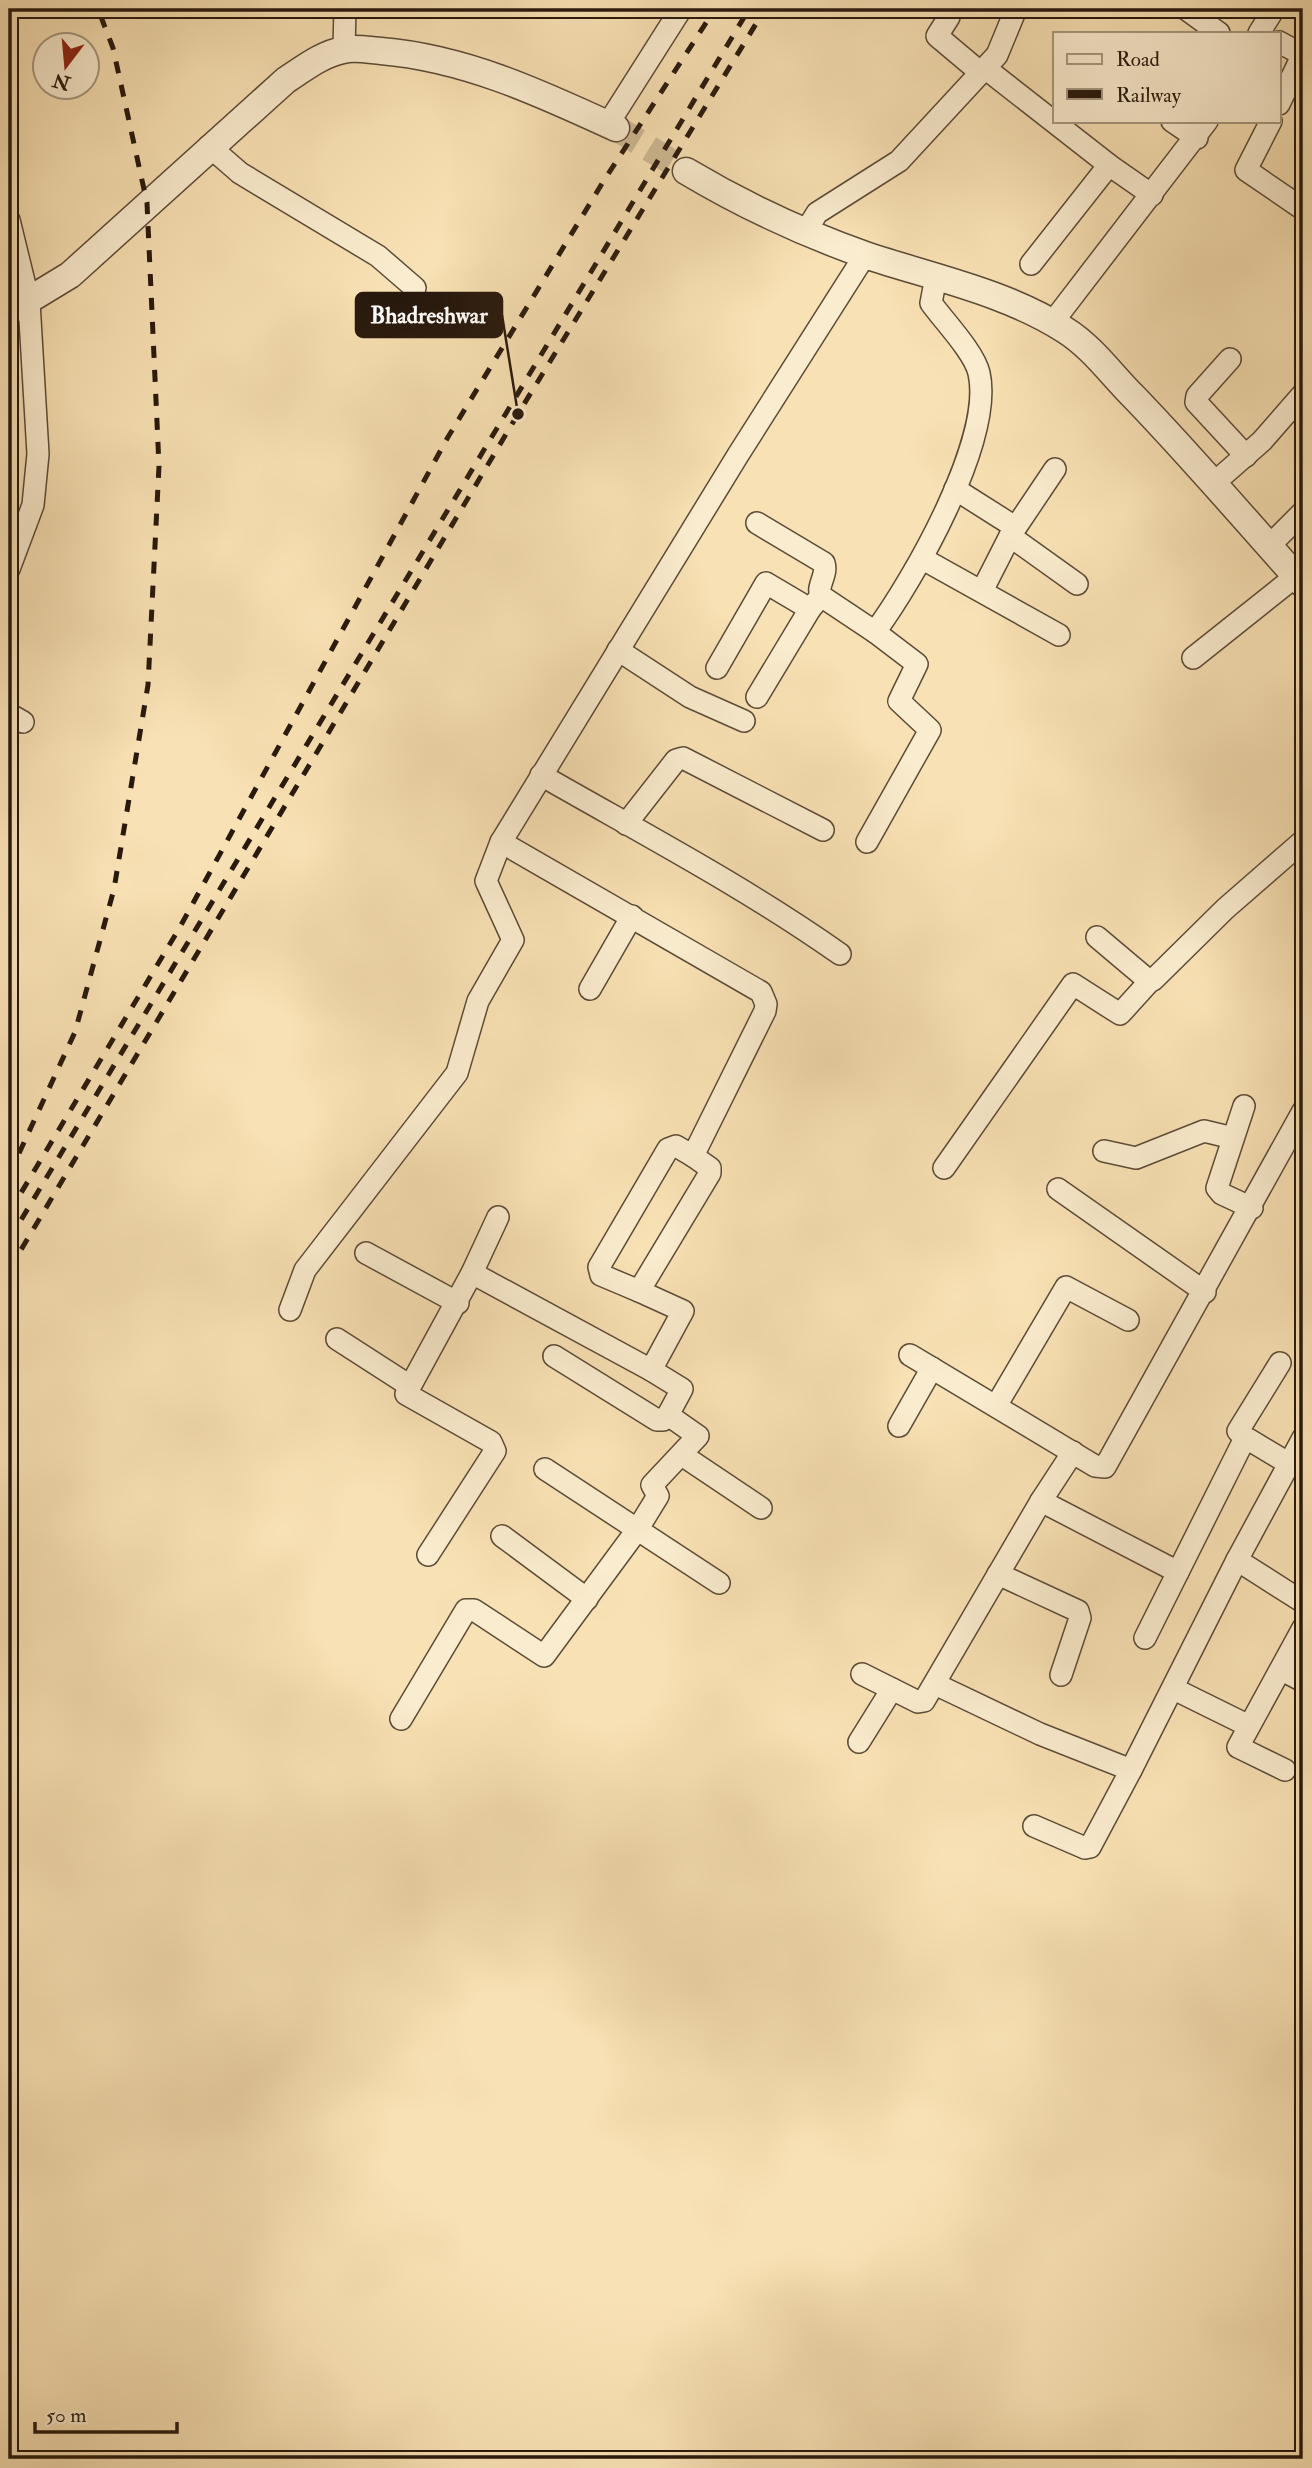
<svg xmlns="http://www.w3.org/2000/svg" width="1312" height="2468" font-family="'IM FELL Double Pica',serif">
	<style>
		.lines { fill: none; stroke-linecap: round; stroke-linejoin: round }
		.tertiary-tunnel { stroke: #ceb993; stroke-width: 26; stroke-dasharray: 26 13; stroke-linecap: butt }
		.minor-casing { stroke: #5c4b37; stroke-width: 24 }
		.tertiary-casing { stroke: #5c4b37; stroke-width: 29 }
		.minor { stroke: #faecce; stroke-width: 21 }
		.tertiary { stroke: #faecce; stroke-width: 26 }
		.rail { stroke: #28190d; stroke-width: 5; stroke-dasharray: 12 12; stroke-linecap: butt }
		.leader { fill: none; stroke: #28190d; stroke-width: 2.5 }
		.callout-dot { fill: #28190d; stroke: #faecce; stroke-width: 2.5 }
		.callout { fill: #28190d; stroke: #28190d; stroke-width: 2.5 }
		.callout-label { font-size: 23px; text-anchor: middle; font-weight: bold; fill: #fff }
	</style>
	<rect width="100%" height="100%" fill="#f8e1b4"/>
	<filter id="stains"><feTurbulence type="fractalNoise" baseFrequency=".00286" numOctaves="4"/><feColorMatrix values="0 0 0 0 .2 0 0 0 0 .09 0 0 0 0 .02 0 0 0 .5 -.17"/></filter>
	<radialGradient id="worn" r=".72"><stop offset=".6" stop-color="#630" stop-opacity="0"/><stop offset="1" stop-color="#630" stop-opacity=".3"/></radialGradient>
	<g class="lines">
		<!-- tertiary-tunnel -->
		<polyline class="tertiary-tunnel" points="616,128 686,171"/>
		<!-- minor casing -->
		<g class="minor-casing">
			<g id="minor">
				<polyline points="1186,9 1219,33"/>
				<polyline points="949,17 937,36 981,73"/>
				<polyline points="1259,33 1274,9"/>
				<polyline points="1279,42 1303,55"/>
				<polyline points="344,49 345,9"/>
				<polyline points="985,68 1109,165"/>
				<polyline points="1279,104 1303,54"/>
				<polyline points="1172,121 1197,138"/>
				<polyline points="1271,121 1246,170 1303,209"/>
				<polyline points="608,124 681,9"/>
				<polyline points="209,146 240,173 378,256 415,288"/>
				<polyline points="9,220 29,302 38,454 33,505 9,569"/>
				<polyline points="806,231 817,213 899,161 997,55 1016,9"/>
				<polyline points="1031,264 1109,165 1152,195"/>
				<polyline points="1052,323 1207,121"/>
				<polyline points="1230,359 1197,396 1196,402 1246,456"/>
				<polyline points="1214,483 1262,441 1303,394"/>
				<polyline points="955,489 1015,527"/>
				<path d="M757,523L824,563C828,575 816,586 821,596L875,632L917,664L899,701L930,730L867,842"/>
				<polyline points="1010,536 1077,584"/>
				<polyline points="1269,546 1303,512"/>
				<polyline points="923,559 1059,635"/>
				<polyline points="982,591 1010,536 1055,469"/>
				<path d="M875,632C914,579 994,439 979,373C974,352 944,321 931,303L936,277"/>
				<polyline points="618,650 690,697 744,721"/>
				<polyline points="1193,658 1296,576"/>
				<polyline points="717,668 766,583 810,609 821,596"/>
				<polyline points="757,697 810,609"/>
				<polyline points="9,714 23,722"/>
				<path d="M541,775C642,833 745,887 840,954"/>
				<polyline points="626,824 676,760 683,758 823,830"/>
				<polyline points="501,842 761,992 766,1004 765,1011 693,1156 676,1146 668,1149 599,1267 601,1275 639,1291"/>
				<polyline points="1097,937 1148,980 1153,980 1225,909 1303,841"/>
				<polyline points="590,989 632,916"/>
				<polyline points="1244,1106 1217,1188 1222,1194 1252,1208"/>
				<polyline points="1104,1151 1136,1158 1204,1131 1233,1138"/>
				<polyline points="944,1168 1073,984 1120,1014 1150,981"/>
				<polyline points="1058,1189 1205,1292"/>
				<polyline points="366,1253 458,1303"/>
				<polyline points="472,1273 498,1217"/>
				<polyline points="290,1310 305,1270 457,1073 478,1001 513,940 486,881 501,842 738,455 865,255"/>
				<polyline points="337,1339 410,1386"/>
				<polyline points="910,1355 1095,1466 1105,1467 1303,1111"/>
				<polyline points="554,1356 657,1420 663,1420 668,1415"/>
				<polyline points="996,1406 1066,1287 1128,1320"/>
				<polyline points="899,1426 932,1368"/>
				<polyline points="1246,1439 1238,1431 1280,1363"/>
				<polyline points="682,1455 761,1508"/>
				<polyline points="545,1469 719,1583"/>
				<polyline points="1041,1501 1178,1572"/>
				<polyline points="502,1536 587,1599"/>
				<polyline points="428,1555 495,1451 491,1442 406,1394 472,1273 651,1370 683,1311 639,1291 710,1173 710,1168 693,1156"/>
				<polyline points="1237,1560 1303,1602"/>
				<polyline points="998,1574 1078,1611 1080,1618 1061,1675"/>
				<polyline points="1145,1638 1244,1440 1248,1439 1288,1463"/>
				<polyline points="1282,1670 1303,1681"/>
				<polyline points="862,1674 918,1702 924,1701 1041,1501 1073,1452"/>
				<polyline points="935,1684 1040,1734 1131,1770 1237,1560 1303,1438"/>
				<polyline points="1174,1689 1249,1726"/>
				<polyline points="401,1719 466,1610 474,1610 544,1656 637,1530 658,1496 652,1485 698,1436 668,1415 682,1389 651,1370"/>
				<polyline points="859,1742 892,1689"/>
				<polyline points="1285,1770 1238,1747 1303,1628"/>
				<polyline points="1034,1826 1085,1848 1090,1847 1131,1770"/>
			</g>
		</g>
		<!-- tertiary casing -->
		<g class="tertiary-casing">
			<g id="tertiary">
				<path d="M686,171C743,205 805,234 868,256C935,278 1005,292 1065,330C1092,347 1111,374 1133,396C1192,457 1246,521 1303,584"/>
				<path d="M9,312L70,275L286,80C303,69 322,54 343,50C354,47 369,50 381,51C465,58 540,93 616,128"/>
			</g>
		</g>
		<!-- minor -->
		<use href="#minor" class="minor"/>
		<!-- tertiary -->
		<use href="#tertiary" class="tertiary"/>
		<!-- rail -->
		<g class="rail">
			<polyline points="9,1175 75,1032 114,889 148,685 159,466 147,203 113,48 98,9"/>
			<polyline points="9,1213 180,927 448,437 603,182 715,9"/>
			<polyline points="9,1240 749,9"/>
			<polyline points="9,1270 518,414 765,9"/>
		</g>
	</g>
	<!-- callouts -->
	<path class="leader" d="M518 414L502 315"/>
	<circle class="callout-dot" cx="518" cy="414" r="7"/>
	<rect class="callout" x="356" y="293" width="146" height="44" rx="7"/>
	<g class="callout-label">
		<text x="429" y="323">Bhadreshwar</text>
	</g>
	<!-- margin -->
	<rect width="1312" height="2468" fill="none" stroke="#f8e1b4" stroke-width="35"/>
	<rect x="10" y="10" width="1291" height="2447" fill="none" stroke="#28190d" stroke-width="3.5"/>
	<rect x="18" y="18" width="1277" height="2433" fill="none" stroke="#28190d" stroke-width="2"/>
	<!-- legend -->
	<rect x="1053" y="32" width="228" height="91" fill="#faecce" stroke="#a69881" stroke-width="2"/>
	<rect x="1067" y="54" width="35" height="10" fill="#faecce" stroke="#a69881" stroke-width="2"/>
	<text x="1116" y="66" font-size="21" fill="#28190d">Road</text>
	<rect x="1067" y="89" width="35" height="10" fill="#28190d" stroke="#a69881" stroke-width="2"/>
	<text x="1116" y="102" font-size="21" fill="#28190d">Railway</text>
	<!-- north arrow -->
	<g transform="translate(66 66) rotate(196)"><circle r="33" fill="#faecce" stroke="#a69881" stroke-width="2"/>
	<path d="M0-5L12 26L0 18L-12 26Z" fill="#8f2418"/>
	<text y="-10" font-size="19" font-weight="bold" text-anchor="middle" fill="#28190d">N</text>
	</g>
	<!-- scale -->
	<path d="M35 2422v10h142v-10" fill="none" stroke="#28190d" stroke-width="3.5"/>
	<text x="46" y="2422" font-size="21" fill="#28190d" stroke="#faecce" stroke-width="5" paint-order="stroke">50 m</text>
	<rect width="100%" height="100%" filter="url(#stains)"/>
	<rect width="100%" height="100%" fill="url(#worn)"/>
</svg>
